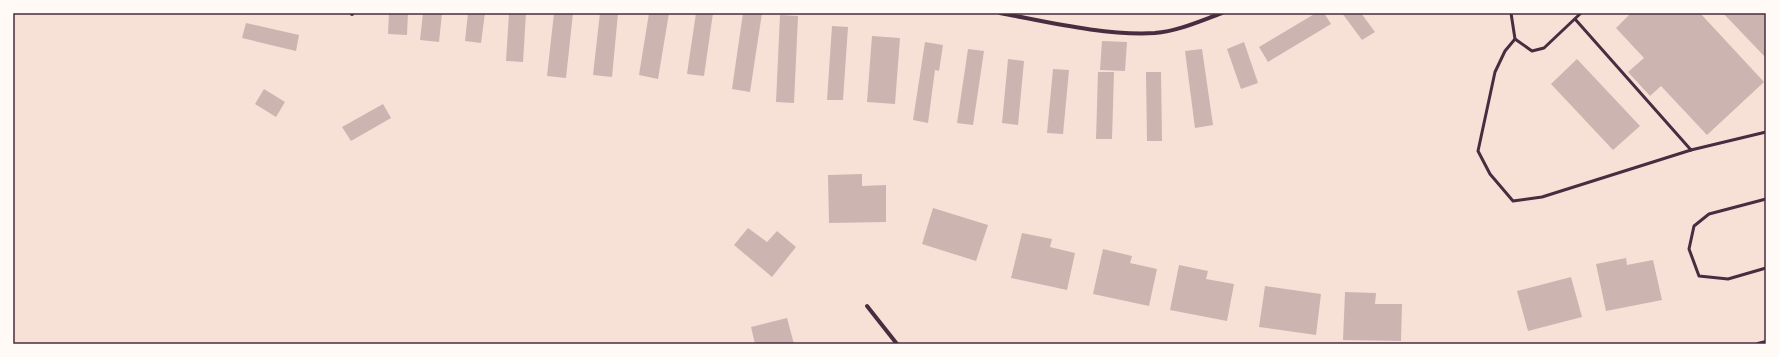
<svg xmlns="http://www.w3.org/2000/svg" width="1779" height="357" font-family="Ubuntu,sans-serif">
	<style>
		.building { fill: #ccb4b1 }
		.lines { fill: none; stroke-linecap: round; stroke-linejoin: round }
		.service { stroke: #4a2c40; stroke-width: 3 }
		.minor { stroke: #4a2c40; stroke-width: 4 }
		.neatline { fill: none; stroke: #4a2c40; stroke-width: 1.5 }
	</style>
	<rect width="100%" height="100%" fill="#f7e1d7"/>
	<!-- building -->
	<g class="building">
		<polygon points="389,13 408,13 407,35 388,34"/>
		<polygon points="423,13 442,13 439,42 420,40"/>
		<polygon points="468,13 485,13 481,43 465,41"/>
		<polygon points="509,13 526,13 523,62 506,61"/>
		<polygon points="554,13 573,13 566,78 547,76"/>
		<polygon points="600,13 618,13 612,77 593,75"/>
		<polygon points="649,13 669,13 658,79 639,75"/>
		<polygon points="696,13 713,13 704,76 687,74"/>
		<polygon points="743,13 762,13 750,92 732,89"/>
		<polygon points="1316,13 1324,13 1331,24 1268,62 1259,47"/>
		<polygon points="1342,13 1361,13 1375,32 1362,40"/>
		<polygon points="1631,13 1700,13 1764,82 1707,135 1661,86 1650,96 1628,72 1644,58 1616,28"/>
		<polygon points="1723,13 1766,13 1766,58"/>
		<polygon points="780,15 798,16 794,103 776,102"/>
		<polygon points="246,23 299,35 296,51 242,38"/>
		<polygon points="832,26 848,27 843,100 827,100"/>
		<polygon points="872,36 900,38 895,104 867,102"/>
		<polygon points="1102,41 1127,42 1125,71 1100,70"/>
		<polygon points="925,42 943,45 939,71 935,70 928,123 913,120"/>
		<polygon points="1244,42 1258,83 1241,89 1227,49"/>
		<polygon points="968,49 984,51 973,125 957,123"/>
		<polygon points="1202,49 1213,125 1195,128 1185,51"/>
		<polygon points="1008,59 1024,61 1018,125 1002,123"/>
		<polygon points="1577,59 1640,126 1613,150 1551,84"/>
		<polygon points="1053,69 1069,70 1063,134 1047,133"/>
		<polygon points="1098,72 1114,72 1112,139 1096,139"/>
		<polygon points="1146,72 1161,72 1162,141 1147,141"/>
		<polygon points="264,89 285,102 276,117 255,104"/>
		<polygon points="383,104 391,118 351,141 342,127"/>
		<polygon points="862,174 862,186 886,185 886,222 829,223 828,175"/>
		<polygon points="933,208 988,225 976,261 922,244"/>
		<polygon points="748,228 767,242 777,231 796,247 772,277 734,245"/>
		<polygon points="1022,233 1052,239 1050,247 1075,253 1067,290 1011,278"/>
		<polygon points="1103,249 1132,256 1130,263 1157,269 1149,306 1093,294"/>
		<polygon points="1626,258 1627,265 1653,260 1662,300 1606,311 1596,264"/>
		<polygon points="1179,265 1208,271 1206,279 1234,284 1227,321 1170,310"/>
		<polygon points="1571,277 1582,317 1528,331 1517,291"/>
		<polygon points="1265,286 1321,294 1316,335 1259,327"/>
		<polygon points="1345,292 1376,293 1375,304 1402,304 1401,341 1343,340"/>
		<polygon points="787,318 794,344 755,344 751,327"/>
	</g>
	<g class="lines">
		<!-- service -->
		<g class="service">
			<polyline points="1511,13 1515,39 1532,51 1544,48 1581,13"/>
			<polyline points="1575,19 1691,150 1766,132"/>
			<polyline points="1515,39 1505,51 1495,72 1478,151 1490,174 1513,201 1542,197 1691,150"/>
			<polyline points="1766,199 1709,214 1694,226 1689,249 1699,276 1728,279 1766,268"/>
		</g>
		<!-- minor -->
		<g class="minor">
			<path d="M1000,13C1048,22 1106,36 1155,33C1178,31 1200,21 1222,13"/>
			<polyline points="352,14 352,13"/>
			<polyline points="867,306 897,344"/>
			<polyline points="1758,344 1766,342"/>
		</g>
	</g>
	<!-- border -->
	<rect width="1779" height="357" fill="none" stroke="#fffaf5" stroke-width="28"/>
	<rect x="14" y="14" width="1751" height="329" class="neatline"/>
</svg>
